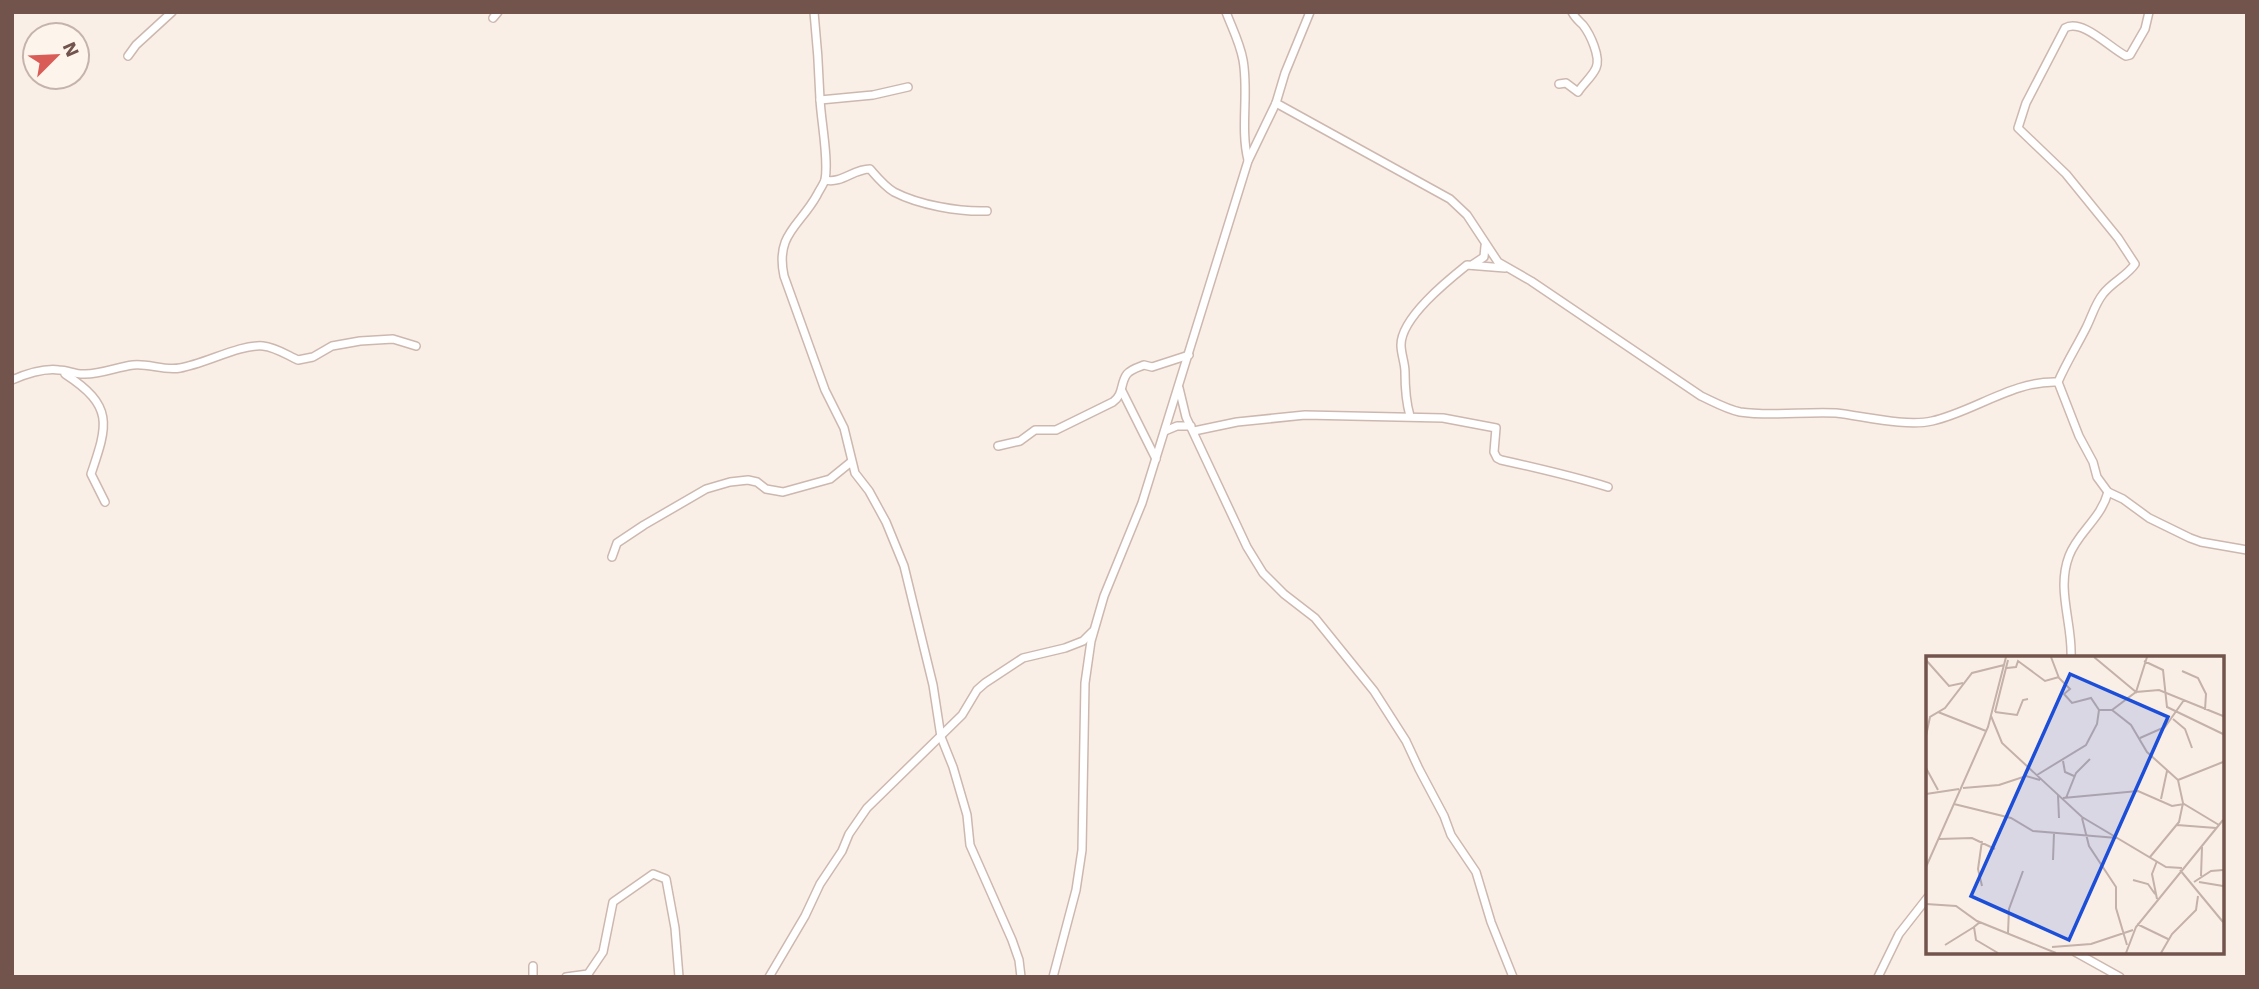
<svg xmlns="http://www.w3.org/2000/svg" width="2259" height="989" font-family="'Work Sans',sans-serif">
	<style>
		.lines { fill: none; stroke-linecap: round; stroke-linejoin: round }
		.street-casing { stroke: #cdb8b0; stroke-width: 10 }
		.street { stroke: #fff; stroke-width: 7 }
		.inset-road { fill: none; stroke: #c4b1a9; stroke-width: 2 }
		.view { fill: #1d4ed8; fill-opacity: 0.15; stroke: #1d4ed8; stroke-width: 3.5 }
		.inset-edge { fill: none; stroke: #72544d; stroke-width: 3.5 }
	</style>
	<rect width="100%" height="100%" fill="#faefe6"/>
	<g class="lines">
		<!-- street casing -->
		<g class="street-casing">
			<g id="street">
				<path d="M814,12C817,41 819,70 820,99C821,121 829,160 825,180C823,185 819,191 817,195C800,226 775,234 784,276L825,390L844,428L855,473L869,491L886,522L904,566L933,685L941,737L953,767L967,815L970,845L1012,940L1019,960L1021,977"/>
				<path d="M1226,12C1232,28 1240,43 1243,60C1249,93 1240,128 1248,160"/>
				<path d="M2149,12L2145,29L2130,55L2126,56C2110,48 2082,18 2065,28L2026,103L2018,128L2066,174L2118,238L2135,264C2127,276 2112,282 2103,294C2095,304 2092,316 2086,328C2077,346 2066,363 2058,382L2079,436L2093,462L2097,477L2108,492L2123,499L2149,518L2190,538L2201,542L2247,550"/>
				<polyline points="493,18 498,12"/>
				<polyline points="128,56 136,45 172,12"/>
				<path d="M1559,84L1566,83L1578,92C1583,84 1592,77 1596,68C1601,57 1590,34 1583,25C1578,20 1575,18 1572,12"/>
				<polyline points="820,100 873,95 908,87"/>
				<path d="M1276,103L1450,199L1467,215L1498,262L1531,281L1701,396C1714,402 1726,409 1740,412C1772,417 1805,411 1836,413C1863,416 1906,427 1932,421C1973,412 2014,380 2058,382"/>
				<path d="M825,180C842,184 853,169 870,169C877,177 884,186 894,192C919,205 959,212 987,211"/>
				<polyline points="1472,265 1484,257 1485,246"/>
				<path d="M65,374C114,406 108,424 91,474L105,502"/>
				<path d="M12,380C26,374 44,368 59,370C68,370 76,375 85,374C102,374 117,367 133,365C148,363 164,371 180,368C205,364 240,344 263,346C275,347 287,355 298,360L313,357L332,346L360,341L393,339L416,346"/>
				<polyline points="1179,388 1186,417 1247,547 1263,573 1284,594 1315,618 1374,691 1406,741 1419,769 1444,816 1451,835 1476,872 1491,922 1513,977"/>
				<polyline points="1122,391 1156,459"/>
				<path d="M1410,416C1406,402 1405,387 1405,372C1405,363 1401,354 1401,345C1401,318 1447,281 1467,265L1505,268"/>
				<polyline points="1165,431 1177,426 1191,426"/>
				<path d="M1194,431L1237,422L1305,415L1443,418L1496,428L1494,452L1497,458L1501,460C1537,468 1572,476 1608,487"/>
				<path d="M998,446L1020,441L1035,430H1056L1113,402C1124,394 1120,383 1127,374C1131,369 1139,367 1144,365L1152,367L1189,355"/>
				<polyline points="612,557 617,543 644,525 706,489 730,482 748,480 757,482 766,489 783,492 830,479 851,462"/>
				<path d="M2071,658C2073,624 2056,590 2069,556C2078,532 2101,519 2108,492"/>
				<polyline points="2075,952 2120,977"/>
				<polyline points="533,977 533,966"/>
				<polyline points="566,977 588,974 603,952 613,902 653,874 666,879 675,928 679,977"/>
				<polyline points="769,977 805,916 820,884 842,851 849,834 867,808 962,715 977,690 985,683 1023,658 1065,648 1083,641 1092,632"/>
				<polyline points="1053,977 1076,890 1082,850 1085,683 1091,641 1104,596 1142,503 1248,161 1276,103 1285,73 1310,12"/>
				<polyline points="1878,977 1899,934 1928,897"/>
			</g>
		</g>
		<!-- street -->
		<use href="#street" class="street"/>
	</g>
	<!-- overview -->
	<g transform="translate(1926 656)">
		<rect width="298" height="298" fill="#faefe6"/>
		<path class="inset-road" d="M168,1L210,36L221,1M0,4L23,30L37,27M218,5L237,14L241,51L297,78M81,12L90,11L92,5L119,25L133,21M256,15L272,22L280,38L279,54M173,54H186L210,36L233,34L297,60M186,54L205,69L221,96L252,124L257,147L253,166L224,201M12,56L60,75M69,56L82,4M69,56L91,59L97,44L102,43M65,60L76,87L156,161L240,211L256,212M247,63L259,73L266,92M0,80L4,61L19,52L46,17L78,9M214,82L239,71L258,44M137,105L139,116L148,120M0,112L12,134M111,119L160,89L171,68L173,54L165,42L146,47L138,38L144,33L133,22L125,1M252,124L297,106M37,132L73,129L100,120L114,124M0,138L33,133M132,139L133,162M137,142L212,135L246,150L258,148L293,169M140,142L150,117L164,103M235,143L241,115M28,148L85,162L107,175L191,182M156,162L163,190L190,231V252L201,289M251,169L290,172M13,183L46,182L69,193M56,185L52,213L56,230M127,204L128,177M231,205L226,218L231,243M0,211L62,71L80,1M254,214L297,266M275,220L276,191M207,224L222,228L229,238M268,226L285,215L297,214M273,226L297,230M0,248L30,250L51,265L130,297M54,266L48,271L50,284L72,297M211,268L242,283M82,277L83,253L97,215M19,289L48,271M126,291L165,288L207,274M200,297L210,271L297,164M235,297L246,278L270,254L272,240"/>
		<path class="view" d="M144,18L242,61L143,284L45,240Z"/>
		<rect width="298" height="298" class="inset-edge"/>
	</g>
	<!-- border -->
	<rect width="2259" height="989" fill="none" stroke="#72544d" stroke-width="28"/>
	<!-- north arrow -->
	<g transform="translate(56 56) rotate(66)"><circle r="33" fill="#fdf4ec" stroke="#c5b4ac" stroke-width="2"/>
	<path d="M0-5L12 26L0 18L-12 26Z" fill="#da5c56"/>
	<text y="-10" font-size="19" font-weight="bold" text-anchor="middle" fill="#72544d">N</text>
	</g>
</svg>
